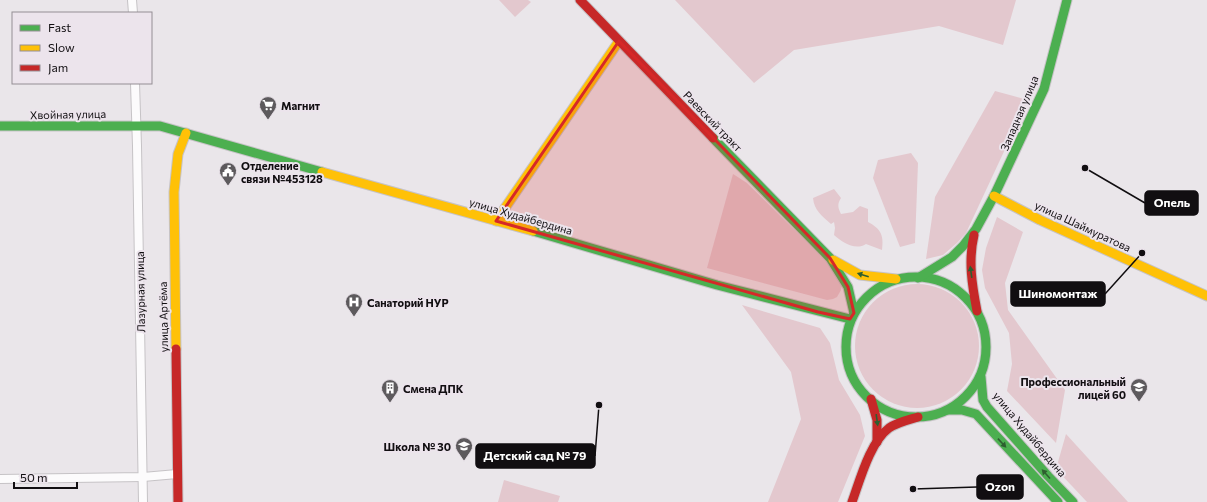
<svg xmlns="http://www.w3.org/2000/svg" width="1207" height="502" font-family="Commissioner,sans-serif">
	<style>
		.green { fill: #e3c8ce }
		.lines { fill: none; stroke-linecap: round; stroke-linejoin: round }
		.street-casing { stroke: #c6c3c6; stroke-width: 10 }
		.fast-casing { stroke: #c6c3c6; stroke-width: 11 }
		.slow-casing { stroke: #c6c3c6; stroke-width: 11 }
		.jam-casing { stroke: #c6c3c6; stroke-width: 11 }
		.street { stroke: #fcfbfc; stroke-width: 8 }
		.fast { stroke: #4caf50; stroke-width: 9 }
		.slow { stroke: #ffc107; stroke-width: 9 }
		.jam { stroke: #c62828; stroke-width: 9 }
		.oneway { fill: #2e5e30 }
		.marked { fill: #d62828; fill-opacity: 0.2; stroke: #d62828; stroke-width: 3; stroke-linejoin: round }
		.labels { text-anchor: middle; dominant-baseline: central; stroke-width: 4; stroke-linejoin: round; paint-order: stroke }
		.poi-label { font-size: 11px; font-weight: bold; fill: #110e11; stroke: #ece4ec; text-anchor: start }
		.street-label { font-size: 11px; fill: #110e11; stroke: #ece4ec }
		.leader { fill: none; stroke: #110e11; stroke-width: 1.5 }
		.callout-dot { fill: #110e11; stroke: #ece4ec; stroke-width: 1.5 }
		.callout { fill: #110e11; stroke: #110e11; stroke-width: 1.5 }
		.callout-label { font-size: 12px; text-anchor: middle; font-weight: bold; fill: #fff }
	</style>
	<rect width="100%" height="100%" fill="#eae6ea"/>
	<!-- green -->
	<g class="green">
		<polygon points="499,0 528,0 531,2 515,17"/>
		<polygon points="675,0 1016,0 1003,45 939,26 794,50 754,83"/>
		<polygon points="995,91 1028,100 966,233 957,243 943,255 926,259 935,197"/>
		<polygon points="911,153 918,163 915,243 900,247 873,178 878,160"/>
		<polygon points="733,174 747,183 827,262 842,285 841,290 837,297 833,299 827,300 707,268"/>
		<path d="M834,189L841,198C837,204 838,208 841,214L853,212L860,206L868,209V222C881,229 884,235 882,250L866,244C855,251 842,242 834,235L835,228L834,222L831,224C822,216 814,210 813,198Z"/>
		<polygon points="997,217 1023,232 1005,283 1008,310 1065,390 1056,443 1007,391 1012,364 1009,333 985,288 982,270 986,248"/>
		<circle cx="917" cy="346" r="62"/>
		<polygon points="742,305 820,328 830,343 839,380 860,415 865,436 838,502 768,502 801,419 791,372"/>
		<polygon points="1066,434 1128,502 1087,502 1056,469"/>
		<polygon points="504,480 560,496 558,502 498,502"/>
	</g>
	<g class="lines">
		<!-- street casing -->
		<g class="street-casing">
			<g id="street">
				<polyline points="132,0 133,13"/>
				<polyline points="135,83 137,146 143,502"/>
				<polyline points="0,479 143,477 177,474"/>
			</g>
		</g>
		<!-- fast casing -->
		<g class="fast-casing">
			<g id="fast">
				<polyline points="0,126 160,126 322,172"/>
				<polyline points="713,138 830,258 848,287 854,313"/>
				<polyline points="533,231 717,285 850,319"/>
				<circle cx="916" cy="347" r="70"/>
				<polyline points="918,278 952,257 963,246 976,229 994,196 1044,89 1067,0"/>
				<polyline points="981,377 983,400 987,407 1048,476 1073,502"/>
				<polyline points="948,410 962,410 976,414 1058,502"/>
			</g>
		</g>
		<!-- slow casing -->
		<g class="slow-casing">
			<g id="slow">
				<polyline points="322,172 533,231"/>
				<polyline points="994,196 1040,220 1207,296"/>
				<polyline points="496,221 619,41"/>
				<polyline points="833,260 860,275 896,279"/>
				<polyline points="176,349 174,192 178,154 186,133"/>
			</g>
		</g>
		<!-- jam casing -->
		<g class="jam-casing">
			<g id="jam">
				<polyline points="580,0 713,138"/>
				<path d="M974,235C968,261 972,285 977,311"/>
				<polyline points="176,349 178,502"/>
				<polyline points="871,399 877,420 877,442"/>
				<path d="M852,502C860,480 870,442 889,428C898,422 908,420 918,417"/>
			</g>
		</g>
		<!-- street -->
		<use href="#street" class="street"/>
		<!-- fast -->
		<use href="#fast" class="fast"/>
		<!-- slow -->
		<use href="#slow" class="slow"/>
		<!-- jam -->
		<use href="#jam" class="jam"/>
	</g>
	<!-- one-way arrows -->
	<defs><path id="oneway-solid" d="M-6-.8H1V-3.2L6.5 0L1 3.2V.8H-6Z"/></defs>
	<g class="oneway">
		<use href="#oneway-solid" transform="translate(971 272) rotate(-98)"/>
		<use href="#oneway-solid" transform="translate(863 275) rotate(-163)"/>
		<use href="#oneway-solid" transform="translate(877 420) rotate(82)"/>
		<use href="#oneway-solid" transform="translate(1002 443) rotate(47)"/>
		<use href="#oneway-solid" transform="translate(1046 474) rotate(-132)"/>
	</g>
	<!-- marked area -->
	<path class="marked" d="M619,41L830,258L848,287L854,313L850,319L818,312L496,221Z"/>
	<!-- icons -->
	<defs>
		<g id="supermarket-pin" transform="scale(0.9)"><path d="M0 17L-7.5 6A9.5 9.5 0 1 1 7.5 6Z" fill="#5d5a5d" stroke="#ece4ec"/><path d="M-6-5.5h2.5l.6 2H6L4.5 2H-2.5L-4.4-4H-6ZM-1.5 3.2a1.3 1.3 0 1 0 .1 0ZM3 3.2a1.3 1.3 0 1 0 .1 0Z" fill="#fff"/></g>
		<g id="civic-pin" transform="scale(0.9)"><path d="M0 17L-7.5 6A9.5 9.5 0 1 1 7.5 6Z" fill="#5d5a5d" stroke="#ece4ec"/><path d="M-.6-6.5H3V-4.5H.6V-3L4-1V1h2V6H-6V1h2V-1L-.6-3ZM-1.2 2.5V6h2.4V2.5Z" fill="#fff"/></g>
		<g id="hospital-pin" transform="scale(0.9)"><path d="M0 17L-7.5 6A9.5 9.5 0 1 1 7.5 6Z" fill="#5d5a5d" stroke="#ece4ec"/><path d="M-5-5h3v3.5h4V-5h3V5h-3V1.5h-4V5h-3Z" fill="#fff"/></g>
		<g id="university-pin" transform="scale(0.9)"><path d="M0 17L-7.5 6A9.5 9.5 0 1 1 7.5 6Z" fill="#5d5a5d" stroke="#ece4ec"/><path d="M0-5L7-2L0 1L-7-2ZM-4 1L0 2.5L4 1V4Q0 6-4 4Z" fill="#fff"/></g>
		<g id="building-pin" transform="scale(0.9)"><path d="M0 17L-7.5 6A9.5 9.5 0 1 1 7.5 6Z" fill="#5d5a5d" stroke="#ece4ec"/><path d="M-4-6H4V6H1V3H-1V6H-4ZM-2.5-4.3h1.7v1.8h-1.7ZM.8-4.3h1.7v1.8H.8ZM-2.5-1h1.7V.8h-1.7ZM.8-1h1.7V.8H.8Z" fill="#fff"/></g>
		<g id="school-pin" transform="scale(0.9)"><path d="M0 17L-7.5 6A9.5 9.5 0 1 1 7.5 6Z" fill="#5d5a5d" stroke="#ece4ec"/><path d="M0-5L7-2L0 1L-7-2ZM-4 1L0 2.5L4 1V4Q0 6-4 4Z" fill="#fff"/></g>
	</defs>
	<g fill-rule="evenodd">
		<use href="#supermarket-pin" x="268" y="105"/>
		<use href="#civic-pin" x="228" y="171"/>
		<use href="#hospital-pin" x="354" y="302"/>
		<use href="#university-pin" x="1139" y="387"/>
		<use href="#building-pin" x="390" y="388"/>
		<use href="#school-pin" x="464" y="446"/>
	</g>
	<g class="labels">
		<!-- poi labels -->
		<g class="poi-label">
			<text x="281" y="105">Магнит</text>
			<text x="241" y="165">Отделение<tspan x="241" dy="13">связи №453128</tspan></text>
			<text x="367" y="302">Санаторий НУР</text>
			<text x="1126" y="381" text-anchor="end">Профессиональный<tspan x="1126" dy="13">лицей 60</tspan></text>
			<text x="403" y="388">Смена ДПК</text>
			<text x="451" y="446" text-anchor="end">Школа № 30</text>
		</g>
		<!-- street labels -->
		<g class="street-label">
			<text transform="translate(1019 113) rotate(-67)">Западная улица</text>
			<text transform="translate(68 114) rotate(-1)">Хвойная улица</text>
			<text transform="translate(713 121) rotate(46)">Раевский тракт</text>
			<text transform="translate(521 216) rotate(16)">улица Худайбердина</text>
			<text transform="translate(1083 226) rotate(25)">улица Шаймуратова</text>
			<text transform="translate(140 292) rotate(-91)">Лазурная улица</text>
			<text transform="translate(163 317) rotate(-91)">улица Артёма</text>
			<text transform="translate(1030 434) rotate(50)">улица Худайбердина</text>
		</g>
	</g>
	<!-- callouts -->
	<path class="leader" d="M1085 168L1145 203M1142 253L1105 294M599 405L595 456M913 489L977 487"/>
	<g class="callout-dot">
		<circle cx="1085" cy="168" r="4"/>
		<circle cx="1142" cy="253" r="4"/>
		<circle cx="599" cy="405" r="4"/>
		<circle cx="913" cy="489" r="4"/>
	</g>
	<g class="callout">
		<rect x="1145" y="191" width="53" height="24" rx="4"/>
		<rect x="1011" y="282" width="94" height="24" rx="4"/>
		<rect x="476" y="444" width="119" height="24" rx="4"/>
		<rect x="977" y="475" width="46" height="24" rx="4"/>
	</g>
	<g class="callout-label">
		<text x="1172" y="207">Опель</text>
		<text x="1058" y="298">Шиномонтаж</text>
		<text x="535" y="460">Детский сад № 79</text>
		<text x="1000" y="491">Ozon</text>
	</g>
	<!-- legend -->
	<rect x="12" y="12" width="140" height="72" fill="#ece4ec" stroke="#948e94"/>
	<rect x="20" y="25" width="20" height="6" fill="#4caf50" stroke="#948e94"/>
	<text x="48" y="32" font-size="12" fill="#110e11">Fast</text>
	<rect x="20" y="45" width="20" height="6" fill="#ffc107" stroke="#948e94"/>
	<text x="48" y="52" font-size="12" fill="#110e11">Slow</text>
	<rect x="20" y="65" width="20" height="6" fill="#c62828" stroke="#948e94"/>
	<text x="48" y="72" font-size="12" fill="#110e11">Jam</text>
	<!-- scale -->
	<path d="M14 482v6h63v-6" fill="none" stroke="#110e11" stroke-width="2"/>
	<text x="20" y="482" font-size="12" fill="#110e11" stroke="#ece4ec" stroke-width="3" paint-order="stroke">50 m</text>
</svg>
